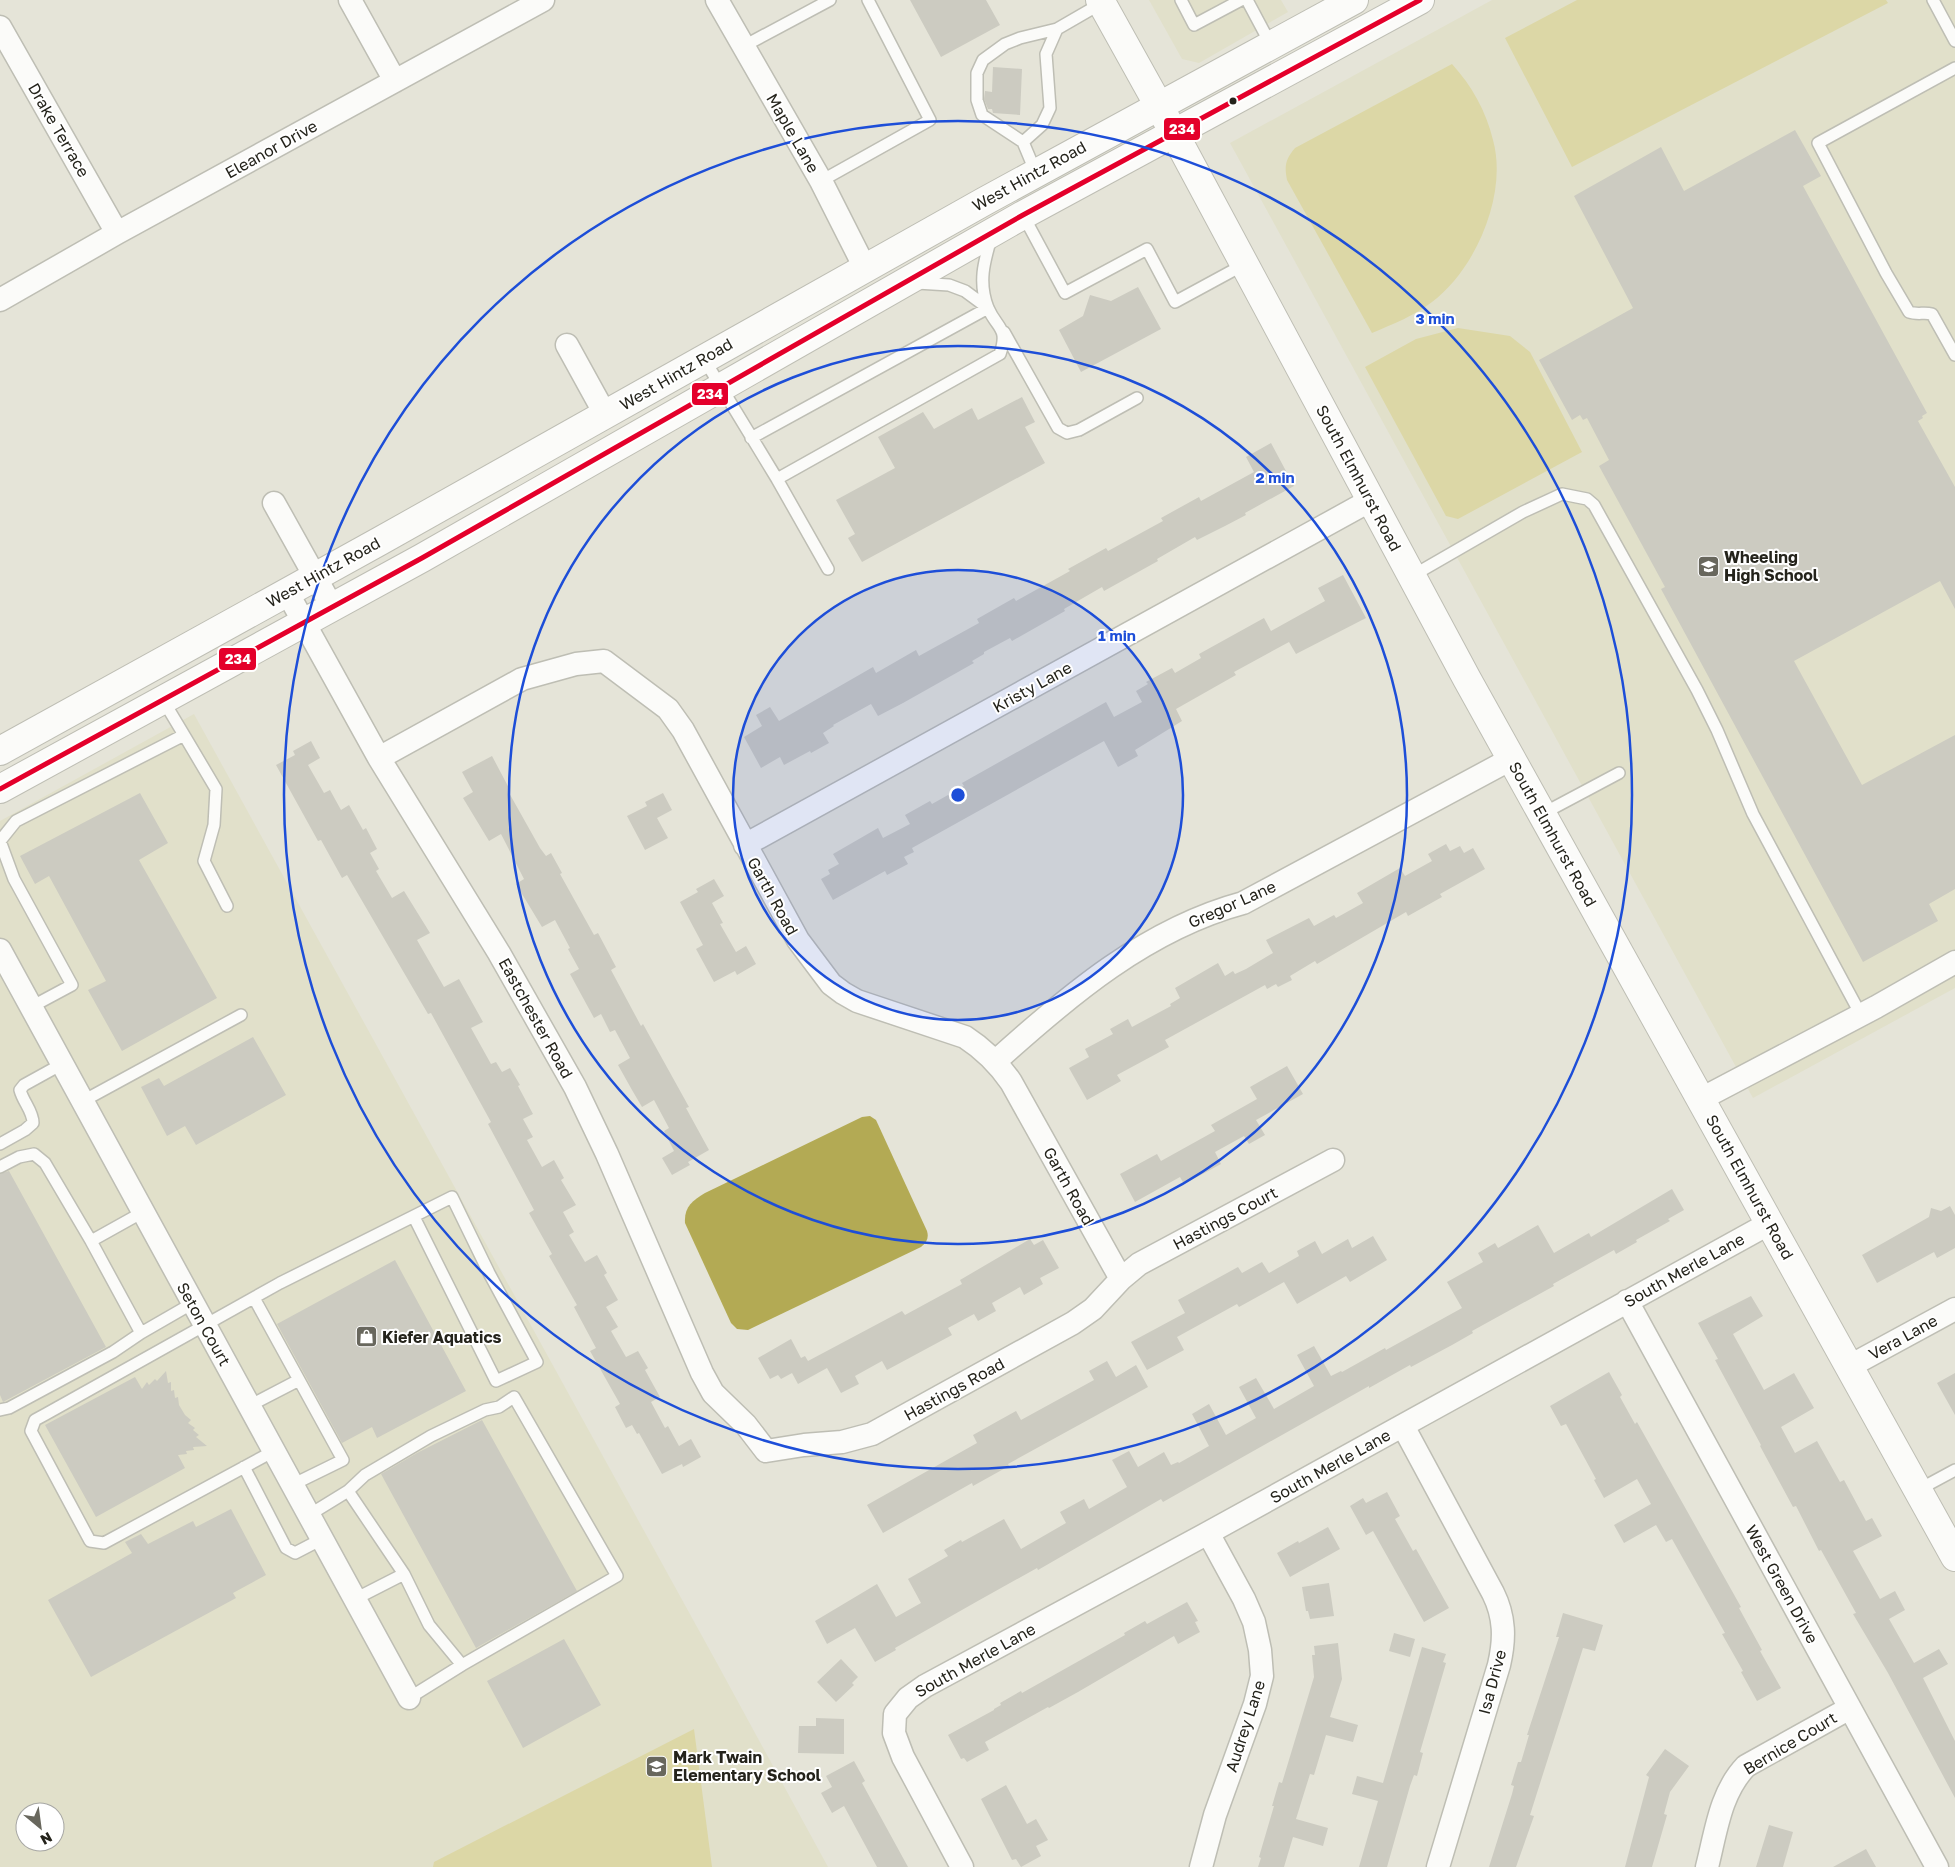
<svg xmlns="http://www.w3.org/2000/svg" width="1955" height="1867" viewBox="0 0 1955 1867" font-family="'Golos Text',sans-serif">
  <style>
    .built { fill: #e1e0ca; fill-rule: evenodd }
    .green { fill: #dcd7a6 }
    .water { fill: #b3aa54 }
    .building { fill: #cccbc1 }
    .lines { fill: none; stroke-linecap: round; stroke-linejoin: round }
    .lane-casing { stroke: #bebeb4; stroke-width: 14 }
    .street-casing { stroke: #bebeb4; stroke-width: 25 }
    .secondary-casing { stroke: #bebeb4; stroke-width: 30 }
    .primary-casing { stroke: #bebeb4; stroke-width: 30 }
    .lane { stroke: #fbfbf9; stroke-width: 11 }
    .street { stroke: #fbfbf9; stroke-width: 22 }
    .secondary { stroke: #fbfbf9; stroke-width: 28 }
    .primary { stroke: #fbfbf9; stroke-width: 28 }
    .bus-1-casing { stroke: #fff; stroke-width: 9 }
    .bus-1 { stroke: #e4002b; stroke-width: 5 }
    .ring { fill: none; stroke: #1d4ed8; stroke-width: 2.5 }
    .bus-dot { fill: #24231b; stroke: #fff; stroke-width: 2 }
    .labels { text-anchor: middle; stroke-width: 4; stroke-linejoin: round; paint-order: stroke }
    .street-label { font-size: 16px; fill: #24231b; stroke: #fff }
    .poi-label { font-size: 16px; font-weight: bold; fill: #24231b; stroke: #fff; text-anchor: start }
    .centre { fill: #1d4ed8; stroke: #fff; stroke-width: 2.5 }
    .ring-label { font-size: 15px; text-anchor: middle; font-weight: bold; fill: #1d4ed8; stroke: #fff; stroke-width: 4; stroke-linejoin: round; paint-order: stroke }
    .line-badge { stroke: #fff; stroke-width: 2 }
    .badge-label { font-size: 14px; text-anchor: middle; font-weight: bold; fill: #fff }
  </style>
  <rect width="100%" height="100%" fill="#e5e4d8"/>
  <path class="built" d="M1149,0h132l7,12 -89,51 -17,-4z
    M1492,0h463v988l-202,110 -523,-955z
    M194,714l524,951 110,202h-828v-1046zM25,1812h30v30h-30z"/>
  <path class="green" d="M1577,0h309l2,3 -316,164 -67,-129z
    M1452,64c20,22 34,47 41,76 15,54 -17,129 -61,162 -18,14 -39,22 -60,31l-85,-153c-3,-15 -1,-21 8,-32z
    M1458,328l52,8 20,16 52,100 -124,67 -12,-3 -81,-149 51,-28z
    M694,1729l18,138h-279l1,-5z"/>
  <path class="water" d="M870,1116l6,4 51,111c2,7 0,11 -6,16l-173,83 -11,-1 -6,-6 -46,-100c-1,-16 7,-22 20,-30l157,-76z"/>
  <path class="building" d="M910,0h76l14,25 -59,32z
    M993,67l29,2 -2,46 -27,-2 -1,-4h-4l-4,-10 1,-8 7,1z
    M1795,130l26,46 -18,10 124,227 -5,3 1,2 -5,3 37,66v122l-15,-28 -146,80 68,124 93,-50v154l-26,15 9,17 -75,41 -202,-373 4,-2 -66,-121 10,-6 -22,-42 -4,2 -3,-5 -8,5 -33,-60 94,-52 -59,-112 87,-49 23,44z
    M1138,287l23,42 -80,43 -22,-42 24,-14 7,-21 21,6z
    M1022,397l13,25 -10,5 20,36 -183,99 -14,-24 7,-4 -19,-34 59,-32 -17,-31 45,-25 11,17 38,-21 6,12z
    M1271,443l23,43 -49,27 1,2 -21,11 -28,14 -2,-3 -38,22 1,2 -54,30 -2,-4 -38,22 1,2 -53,30 -2,-3 -26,14v2l-12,7 2,2 -71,40 -25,13 -7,-12 -38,21 1,1 -11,7 6,10 -18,10 -1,-2 -26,14 -4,-8 -19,11 -17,-31 18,-11 -6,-11 14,-8 9,14 94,-54 3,6 40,-23 3,6 60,-33 -2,-4 37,-21 2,3 54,-30 -2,-2 38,-21 2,3 55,-30 -2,-3 38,-21 2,4 53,-29 -8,-15z
    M1343,575l23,43 -70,36 -7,-12 -55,30 2,3 -60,34 6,12 -47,29 3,6 -20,11 -14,-26 -192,107 2,4 -10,5 4,7 -21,11 -2,-4 -52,29 -12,-21 9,-5 -2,-4 11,-6 -6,-10 45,-26 5,10 27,-14 -5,-9 25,-14 2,3 32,-18 -2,-3 144,-81 8,15 28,-15 -6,-11 12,-7 -2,-2 26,-14 3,5 26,-15 -2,-4 65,-36 7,13 54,-30 -7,-13z
    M311,741l9,17 -12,7 16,28 6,-3 11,20 8,-5 14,25 3,-2 11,21 -7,4 9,16 -3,2 16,27 12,-7 26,42 -13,7 27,47 15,-8 24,43 -12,6 20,36 5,-2 6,10 8,-4 10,17 -2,1 15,28 -10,5 10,18 -6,3 15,27 12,-7 10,18 -3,2 15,25 -13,7 11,20 -5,3 16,27 12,-7 10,18 -3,2 14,25 -12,7 12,20 -7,4 15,26 12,-6 10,17 -3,2 15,27 -9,5 14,26 3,-2 11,20 12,-7 10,18 -18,10 -1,-3 -20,10 -23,-41 -2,1 -5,-9 -6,3 -11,-21 5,-3 -30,-53 6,-3 -22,-41 3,-2 -28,-49 3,-2 -23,-41 5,-3 -46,-86 3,-2 -60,-109 -3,1 -81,-139 -5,3 -21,-38 -3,1 -42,-76 19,-10 -2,-4z
    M492,756l18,34 -2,1 32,57 6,8 5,-3 11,20 -2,1 34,61 4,-2 18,34 -5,3 30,56 2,-2 46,83 -3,1 23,42 -21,12 2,3 -18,10 -10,-17 12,-7 -10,-20 5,-3 -15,-28 -12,7 -10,-17 -14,-25 12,-7 -15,-28 -5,2 -9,-18 -7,4 -24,-44 9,-5 -11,-20 2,-1 -15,-28 -13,7 -26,-43 8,-5 -23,-45 -12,7 -26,-43 10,-6 -11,-20z
    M140,793l28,50 -29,17 78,138 -95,53 -34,-61 18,-9 -57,-105 -14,8 -15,-28z
    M663,793l9,17 -15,8 11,20 -23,12 -18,-34 20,-10 -2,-4z
    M1446,844l4,7 10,-5 4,7 9,-5 12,21 -45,25 2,3 -34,19 -2,-4 -89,52 -2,-3 -25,15 2,4 -14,7 -2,-3 -9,5 -2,-4 -100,55 4,7 -52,28 4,6 -34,19 -18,-32 20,-11 -4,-8 28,-15 -3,-5 18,-10 4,8 39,-21 -1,-2 10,-6 -5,-10 43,-25 7,13 8,-5 2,3 11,-5 27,-16 -7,-13 43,-22 5,8 20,-11 2,3 27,-15 -6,-10 43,-25 5,8 27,-15 -4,-7z
    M714,879l10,17 -12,7 11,20 -3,1 16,28 10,-6 10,18 -19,11 -2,-4 -21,11 -18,-33 7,-4 -23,-43 18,-10 -2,-3z
    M253,1037l33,58 -90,50 -11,-19 -18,10 -26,-49 18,-9 5,8z
    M1287,1066l16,28 -47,26 9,15 -16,9 -5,-8 -29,16 6,12 -37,20 -4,-7 -45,25 -15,-28 37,-20 4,7 54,-30 -4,-6 46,-26 -7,-12z
    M9,1171l97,176 -103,55 -3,-7v-221z
    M1672,1189l12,21 -16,9 2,2 -34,19 1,2 -21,12 -2,-4 -61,34 1,2 -82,45 1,2 -21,12 -41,22 -1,-2 -41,23v-2l-206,116 -2,-3 -123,71 -1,-2 -61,34 -81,46 1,2 -21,12 -20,-34 -28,16 -12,-23 62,-37 19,33 25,-14 -13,-24 40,-23 -4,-6 17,-10 1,2 42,-23 17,30 45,-26 -6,-11 24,-13 5,10 38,-22 -15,-27 17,-9 9,16 26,-15 7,13 7,-3 1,1 30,-17 -17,-32 17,-10 17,31 30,-17 -17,-31 17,-9 18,31 40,-23 -17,-31 17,-9 17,30 10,-5 1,1 43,-24 1,2 76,-42 -15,-26 36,-20 -5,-9 17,-10 3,5 40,-23 16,28 35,-20 2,4z
    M1950,1206l5,9v33l-18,10 -3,-6 -57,31 -15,-28 67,-38 2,-9 10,3z
    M1373,1236l14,24 -37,22 -4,-6 -49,28 -13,-22 -45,25 -2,-3 -60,33 7,13 -37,20 -16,-28 54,-29 -7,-13 60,-33 4,6 20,-11 7,11 30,-17 -2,-5 18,-10 7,13 26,-15 4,9z
    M1030,1239l4,6 9,-5 16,28 -19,10 3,6 -19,11 -4,-8 -28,16 4,8 -18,10 -4,-7 -26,14 4,7 -65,35 -5,-9 -27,15 4,8 -18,9 -14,-25 -29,16 -6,-11 -11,6 -3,-4 -8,4 -12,-21 33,-19 10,19 4,-2 3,5 94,-50 3,4 57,-31 -2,-4z
    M395,1260l71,131 -89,47 -5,-11 -30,16 -65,-119z
    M1751,1296l12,20 -30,18 31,56 30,-17 20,35 -33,19 14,26 22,-12 23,41 4,-2 22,41 6,-3 10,18 -29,15 27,48 15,-8 10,19 -16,9 25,44 25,-14 9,15 -25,14 32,63v57l-67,-125 -35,-59 3,-1 -35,-63 -2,1 -23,-45 -3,1 -33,-61 1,-1 -46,-85 3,-1 -20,-36z
    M1107,1361l9,16 20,-12 12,22 -140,77 1,2 -36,20 -1,-3 -89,50 -16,-28 110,-62 -4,-8 25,-14 18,-10 5,9 73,-40 -5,-9z
    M166,1371l2,12 3,-1v9l3,-1 1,8 3,-1 1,8 6,10 6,5 -3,3 7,5 -2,2 6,5 -3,2 11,9 -14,1 1,3 -8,1 1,3 -9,1 7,13 -89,49 -51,-92 90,-48 7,12 5,-7 2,3 6,-6 2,2z
    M1609,1372l13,23 -2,2 15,27 2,-2 104,185 -2,1 23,42 -2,1 21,37 -24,13 -16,-29 2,-1 -21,-37 3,-1 -53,-94 -6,3 -10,-17 -32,18 -10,-18 37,-21 -14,-25 -33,19 -10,-18 2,-1 -30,-55 -5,2 -11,-20z
    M1955,1373v42l-18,-32z
    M482,1420l95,171 -101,57 -95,-174 36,-21z
    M1387,1492l13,24 -5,3 18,32 3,-2 33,59 -25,14 -51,-91 -7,4 -16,-29 13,-8 3,5z
    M231,1509l35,66 -33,18 3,5 -145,79 -43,-77 84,-47 -7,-11 16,-8 7,10 45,-23 3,6z
    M1328,1527l12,22 -50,28 -13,-24 21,-12 1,2z
    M1329,1583l5,33 -24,3 -2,-8h-2l-4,-24z
    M1187,1602l11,19 -3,1 5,10 -22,12 -4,-8 -96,56 -29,16 -1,-1 -63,35 4,8 -22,12 -3,-4 -3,1 -13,-24 46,-25v-1l7,-4 -1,-2 21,-12 1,2 103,-58 -1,-2 21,-12 2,3z
    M1563,1613l40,12 -8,26 -12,-3 -53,167 4,1 -18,51h-27l23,-73 2,-8 -3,-1 7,-23h3l8,-27h-2l32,-98h-3z
    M1394,1633l21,6 -5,18 -21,-6z
    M564,1639l37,66 -78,43 -36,-67z
    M1338,1643l4,36 -12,38 28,8 -5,17 -27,-7 -12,40 -4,-1 -14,45 32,9 -5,18 -30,-9 -9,30h-26l3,-9 -2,-1 15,-51h-2l7,-24 3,1 32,-106 -2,-22h3l-1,-9z
    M1422,1647l24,7 -3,8 3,1 -26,89 3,1 -6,23 -3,-1 -4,11 -23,81h-28l19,-66 -26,-7 5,-18 26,7z
    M841,1659l17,18 -6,6 2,2 -18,17 -19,-20z
    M816,1718l28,1v35l-46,-1 1,-27h17z
    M1665,1749l24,17 -19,26 -6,22 3,1 -15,52h-27l24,-90 -3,-2z
    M854,1761l11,20 -3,2 46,84h-31l-33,-61 -12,7 -11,-20 11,-6 -6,-11z
    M1006,1785l21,39 9,-5 12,21 -12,6 5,10 -20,11 -5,-8 -4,1 -31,-61z
    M1769,1825l24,7 -10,35h-27z
    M1866,1849l10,18h-43z"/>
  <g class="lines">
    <defs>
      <path id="lane" d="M1181,0l13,25 47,-25
        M1247,0l24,45
        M1933,0l22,41
        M744,46l86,-46
        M1955,68l-137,75 68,130 23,39c8,3 15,0 23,2l23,41
        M1023,142l-41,-27 -5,-15v-27l6,-13 22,-16 15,-6 37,-9
        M1036,173l-13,-31 19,-17 8,-17 -4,-54 11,-25 45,-26
        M821,181l109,-61 -62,-120
        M1023,215l42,78 82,-44 28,53 70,-38
        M1004,332l54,96 9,5 12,-3 58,-32
        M704,359l73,120 51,90
        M751,438l237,-130 -23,-17 -16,-6 -32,-2
        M777,479l223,-125c9,-27 -3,-25 -12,-46 -10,-25 -4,-46 3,-70
        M1412,576l111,-64 39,-18 25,5 7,6 103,185 20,40 36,84 108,201
        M184,735l32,54 -2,36 -10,36 23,45
        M1542,814l77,-41
        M31,1007l41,-22 -58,-106 -14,-38 16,-20 168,-86 -21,-35
        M83,1101l158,-86
        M0,1144l25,-14 8,-7c0,-12 -10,-21 -13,-33l4,-5 38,-21
        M0,1167l19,-10 15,-3 11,9 46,78
        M143,1212l-52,29 50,92 52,-30
        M254,1298l89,162 -51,25
        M249,1406l50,-26
        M0,1410l9,-2 104,-56 28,-19
        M274,1451l-170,92 -14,-2 -59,-110 4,-11 11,-6 234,-131 172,-86 37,76 48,89 -41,19 -82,-164
        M244,1467l42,81 9,5 27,-14
        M1918,1490l37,-20
        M309,1515l39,-24 17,-16 66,-39 54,-26 14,-3 15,-10 103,179 -155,89 -33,-40 -25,-51 -56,-83
        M355,1599l49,-25
        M409,1698l53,-33"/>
      <path id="street" d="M350,0l45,81
        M717,0l104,181 44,87
        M0,27l117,206
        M0,300l117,-67 426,-233
        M567,345l38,69
        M274,503l58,104
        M287,592l92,166 120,195 76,134 32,67 95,219 11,20 33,32 20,26 38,-6 38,-3 30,-8 201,-111 20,-14 28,-30 18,-15 194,-104
        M379,758l143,-79 54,-15 28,-3 64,48 15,21 115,210 33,44 12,9 14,8 108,36c20,13 33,26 46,45l110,197
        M745,845l626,-345
        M0,950l409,748
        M996,1061c73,-66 151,-132 247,-158l268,-144
        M1701,1099l175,-92 79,-45
        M1627,1301l310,566
        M1850,1366l105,-57
        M1403,1426l90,167c12,24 12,46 6,72l-61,202
        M962,1867l-59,-110 -9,-24 1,-19 13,-16 17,-12 283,-153 562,-310
        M1201,1867l14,-52 40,-111 7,-28 -2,-26 -6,-28 -10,-23 -36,-66
        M1707,1867c9,-35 13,-74 39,-101l104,-58"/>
      <path id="secondary" d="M0,751l380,-210 605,-340 369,-201
        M0,789l422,-231 601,-343 397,-215"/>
      <path id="primary" d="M1100,0l74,133 293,546 488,878"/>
    </defs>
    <use href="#lane" class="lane-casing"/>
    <use href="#street" class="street-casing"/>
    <use href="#secondary" class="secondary-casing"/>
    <use href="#primary" class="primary-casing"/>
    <use href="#lane" class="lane"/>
    <use href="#street" class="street"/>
    <use href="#secondary" class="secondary"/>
    <use href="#primary" class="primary"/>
    <defs>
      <path id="bus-1" d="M0,789l422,-231 601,-343 397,-215"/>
    </defs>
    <use href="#bus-1" class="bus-1-casing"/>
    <use href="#bus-1" class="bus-1"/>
  </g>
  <circle cx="958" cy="795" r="225" fill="#1d4ed8" fill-opacity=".12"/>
  <g class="ring">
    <circle cx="958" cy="795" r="225"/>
    <circle cx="958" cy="795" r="449"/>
    <circle cx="958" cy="795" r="674"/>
  </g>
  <defs>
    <symbol id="school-square" viewBox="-11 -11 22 22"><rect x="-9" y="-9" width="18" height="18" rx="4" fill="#68675d" stroke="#fff"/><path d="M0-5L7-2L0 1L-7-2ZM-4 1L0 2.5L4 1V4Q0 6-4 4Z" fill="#fff"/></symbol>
    <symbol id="shop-square" viewBox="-11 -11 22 22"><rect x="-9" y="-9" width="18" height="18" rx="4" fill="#68675d" stroke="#fff"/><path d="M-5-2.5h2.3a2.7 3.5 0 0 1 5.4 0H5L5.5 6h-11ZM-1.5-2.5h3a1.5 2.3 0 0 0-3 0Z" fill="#fff"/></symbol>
  </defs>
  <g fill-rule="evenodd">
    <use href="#school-square" x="1696" y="554" width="25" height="25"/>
    <use href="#shop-square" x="354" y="1324" width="25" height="25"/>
    <use href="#school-square" x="644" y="1754" width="25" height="25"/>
  </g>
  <circle class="bus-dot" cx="1233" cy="101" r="4.5"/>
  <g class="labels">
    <g class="street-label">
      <text transform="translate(59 130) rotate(60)" y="6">Drake Terrace</text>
      <text transform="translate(793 133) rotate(60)" y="6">Maple Lane</text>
      <text transform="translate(271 149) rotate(-29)" y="6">Eleanor Drive</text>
      <text transform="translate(1029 176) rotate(-29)" y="6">West Hintz Road</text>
      <text transform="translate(676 374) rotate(-30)" y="6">West Hintz Road</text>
      <text transform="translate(1359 478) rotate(62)" y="6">South Elmhurst Road</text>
      <text transform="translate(323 572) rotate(-29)" y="6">West Hintz Road</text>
      <text transform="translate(1032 687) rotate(-29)" y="6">Kristy Lane</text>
      <text transform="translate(1553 834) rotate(61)" y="6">South Elmhurst Road</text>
      <text transform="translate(773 896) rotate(61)" y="6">Garth Road</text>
      <text transform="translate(1232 904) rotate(-24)" y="6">Gregor Lane</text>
      <text transform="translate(536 1018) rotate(61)" y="6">Eastchester Road</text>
      <text transform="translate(1069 1186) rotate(61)" y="6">Garth Road</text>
      <text transform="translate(1750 1187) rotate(61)" y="6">South Elmhurst Road</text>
      <text transform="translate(1225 1218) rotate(-28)" y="6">Hastings Court</text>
      <text transform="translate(1684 1270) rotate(-29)" y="6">South Merle Lane</text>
      <text transform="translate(204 1324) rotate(61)" y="6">Seton Court</text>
      <text transform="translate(1903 1337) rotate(-29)" y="6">Vera Lane</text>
      <text transform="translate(954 1389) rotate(-29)" y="6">Hastings Road</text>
      <text transform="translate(1330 1466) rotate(-29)" y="6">South Merle Lane</text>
      <text transform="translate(1782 1584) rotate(61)" y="6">West Green Drive</text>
      <text transform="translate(975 1660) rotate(-29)" y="6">South Merle Lane</text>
      <text transform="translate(1492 1682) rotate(-75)" y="6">Isa Drive</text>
      <text transform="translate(1245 1726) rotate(-72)" y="6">Audrey Lane</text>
      <text transform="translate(1790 1743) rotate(-31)" y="6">Bernice Court</text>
    </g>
    <g class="poi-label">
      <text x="1724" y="563">Wheeling<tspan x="1724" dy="18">High School</tspan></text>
      <text x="382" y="1343">Kiefer Aquatics</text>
      <text x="673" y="1763">Mark Twain<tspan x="673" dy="18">Elementary School</tspan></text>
    </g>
  </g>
  <circle cx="958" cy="795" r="8" class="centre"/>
  <g class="ring-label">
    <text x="1435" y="324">3 min</text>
    <text x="1275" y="483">2 min</text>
    <text x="1117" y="641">1 min</text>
  </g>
  <g class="line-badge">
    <rect x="1163" y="117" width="38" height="24" rx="5" fill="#e4002b"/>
    <rect x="691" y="382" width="38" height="24" rx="5" fill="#e4002b"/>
    <rect x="218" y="647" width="39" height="24" rx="5" fill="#e4002b"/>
  </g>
  <g class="badge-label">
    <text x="1182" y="134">234</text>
    <text x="710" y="399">234</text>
    <text x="238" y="664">234</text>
  </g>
  <g transform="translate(40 1827) rotate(151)"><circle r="24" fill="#ffffff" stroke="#a7a7a4"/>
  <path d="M0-4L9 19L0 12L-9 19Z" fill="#68675d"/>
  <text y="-8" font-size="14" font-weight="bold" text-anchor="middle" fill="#24231b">N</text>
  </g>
</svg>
